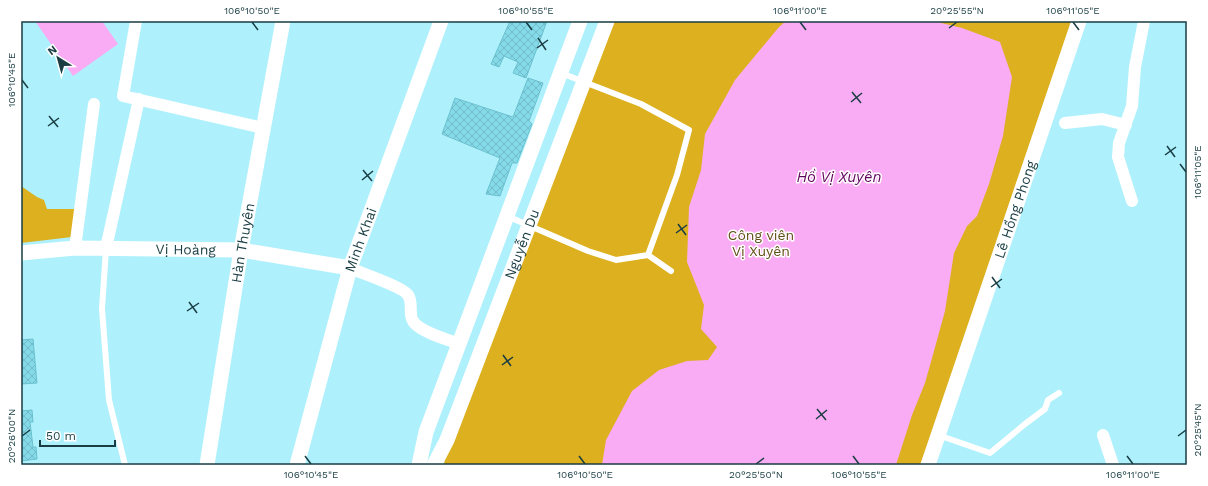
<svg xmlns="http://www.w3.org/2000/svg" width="1208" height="486" viewBox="0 0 1208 486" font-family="'Work Sans',sans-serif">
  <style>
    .green { fill: #dcb01e }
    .water { fill: #f9acf3 }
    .building { fill: url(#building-cross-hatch); stroke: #6bc0ce }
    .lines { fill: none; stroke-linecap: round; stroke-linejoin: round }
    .service { stroke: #fff; stroke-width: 6 }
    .minor { stroke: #fff; stroke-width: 12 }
    .tertiary { stroke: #fff; stroke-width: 15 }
    .ticks { fill: none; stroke: #193d43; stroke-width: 1.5 }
    .labels { text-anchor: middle; stroke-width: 3; stroke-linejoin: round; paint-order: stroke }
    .street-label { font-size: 14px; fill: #193d43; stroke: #fff }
    .park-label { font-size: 14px; fill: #614f18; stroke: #fff }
    .water-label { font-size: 15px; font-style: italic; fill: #60055d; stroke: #fff }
    .neatline { fill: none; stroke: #193d43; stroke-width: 1.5 }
    .ticks-label { font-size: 10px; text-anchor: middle; fill: #193d43 }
  </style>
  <defs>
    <pattern id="building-cross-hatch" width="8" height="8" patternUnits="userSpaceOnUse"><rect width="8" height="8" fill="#85dae9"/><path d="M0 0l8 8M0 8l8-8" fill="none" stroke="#72bcc9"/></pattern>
  </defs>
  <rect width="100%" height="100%" fill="#aef1fc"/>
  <path class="green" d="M607,21h471l-153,444h-481l3,-25z
    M21,186l16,11 7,3 3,9h32l-7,28 -51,6z"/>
  <path class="water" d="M35,21h67l16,23 -45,32z
    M786,21h147l29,7 38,14 12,35 -9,59 -14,48 -12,32 -10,10 -13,27 -9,58 -11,40 -9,32 -13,32 -16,50h-294l4,-25 26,-49 27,-21 28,-9 21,-1 9,-13 -16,-18 3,-24 -17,-43 2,-55 12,-37 4,-36 30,-54 44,-53z"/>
  <path class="building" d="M510,21h37l-21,57 -13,-5 5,-11 -14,-6 -5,11 -8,-3z
    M528,78l15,5 -14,38 3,3 -15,39h-5l-12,33 -14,-2 14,-36 -58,-24 13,-36 58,19z
    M33,339l4,44 -16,1v-44z
    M32,410l1,12h-3l3,25h3l1,12 -16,2v-50z"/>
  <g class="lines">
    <path class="service" d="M507,216l81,35 28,9 32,-5 29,-80 12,-45 -48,-26 -80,-31
      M106,249l-4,60 7,91 16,65
      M648,255l23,16
      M938,435l52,18 35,-29 20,-15 3,-9 11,-7"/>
    <path class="minor" d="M136,21l-13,75 140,32
      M1065,123l37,-4 24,6
      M1132,201l-14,-44 1,-14 13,-37 3,-39 9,-46
      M75,248l19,-144
      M106,248l33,-149
      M350,268c11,5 53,19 58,27 5,7 1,16 4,24 4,12 36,21 48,25
      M1103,435l10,30"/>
    <g class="tertiary">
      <path id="s1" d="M21,253l54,-5 166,2 109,18"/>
      <path id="s2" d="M207,465l34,-215 42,-229"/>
      <path id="s3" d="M297,465l53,-197 91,-247"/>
      <path d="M419,465l7,-33 154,-411"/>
      <path id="s4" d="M434,465l13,-25 160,-419"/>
      <path id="s5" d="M928,465l151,-444"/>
    </g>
  </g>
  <path class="ticks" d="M252,22l6,8M526,22l6,8M800,22l6,8M1073,22l6,8M949,28l8,-6M538,38l8,12M537,48l11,-8M22,80l6,8M852,92l9,11M851,102l11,-9M49,116l9,11M48,126l11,-8M1167,146l8,11M1165,155l11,-8M1180,164l6,8M363,170l9,11M362,180l11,-9M678,224l8,11M676,233l11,-8M992,277l8,11M991,287l11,-8M189,302l8,11M187,311l12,-8M503,355l8,11M502,365l11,-8M817,409l9,11M816,419l11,-9M22,436l8,-6M1178,436l8,-6M305,456l6,8M579,456l6,8M853,456l6,8M1127,456l6,8M756,464l8,-6"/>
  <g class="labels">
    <g class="street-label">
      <text dy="5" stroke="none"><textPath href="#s5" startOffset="270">Lê Hồng Phong</textPath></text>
      <text dy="5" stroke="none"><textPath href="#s3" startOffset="234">Minh Khai</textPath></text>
      <text dy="5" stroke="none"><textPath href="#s2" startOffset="225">Hàn Thuyên</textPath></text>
      <text dy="5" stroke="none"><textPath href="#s4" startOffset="238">Nguyễn Du</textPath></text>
      <text dy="5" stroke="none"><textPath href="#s1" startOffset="165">Vị Hoàng</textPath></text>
    </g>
    <g class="park-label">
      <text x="761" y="240">Công viên<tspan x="761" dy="16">Vị Xuyên</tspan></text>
    </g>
    <g class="water-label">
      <text x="839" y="182">Hồ Vị Xuyên</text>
    </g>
  </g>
  <rect width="1208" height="486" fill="none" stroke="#ffffff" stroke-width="44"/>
  <g transform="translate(58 58) rotate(323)" stroke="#ffffff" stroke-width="3" paint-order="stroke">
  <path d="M0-3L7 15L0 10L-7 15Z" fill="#193d43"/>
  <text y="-6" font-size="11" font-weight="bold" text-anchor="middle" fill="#193d43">N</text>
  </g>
  <path d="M40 440v6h75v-6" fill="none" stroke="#193d43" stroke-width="2"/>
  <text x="46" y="440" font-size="12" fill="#193d43" stroke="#ffffff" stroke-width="3" paint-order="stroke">50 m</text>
  <rect x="22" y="22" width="1164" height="442" class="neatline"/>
  <g class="ticks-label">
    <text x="252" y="14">106°10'50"E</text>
    <text x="526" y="14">106°10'55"E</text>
    <text x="800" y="14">106°11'00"E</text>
    <text x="957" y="14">20°25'55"N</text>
    <text x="1073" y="14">106°11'05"E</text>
    <text transform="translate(11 80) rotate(-90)" y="4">106°10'45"E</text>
    <text transform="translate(1197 172) rotate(-90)" y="4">106°11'05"E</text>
    <text transform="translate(1197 430) rotate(-90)" y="4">20°25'45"N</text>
    <text transform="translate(11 436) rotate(-90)" y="4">20°26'00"N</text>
    <text x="311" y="478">106°10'45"E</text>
    <text x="585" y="478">106°10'50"E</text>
    <text x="756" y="478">20°25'50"N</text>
    <text x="859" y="478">106°10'55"E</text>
    <text x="1133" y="478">106°11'00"E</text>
  </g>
</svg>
